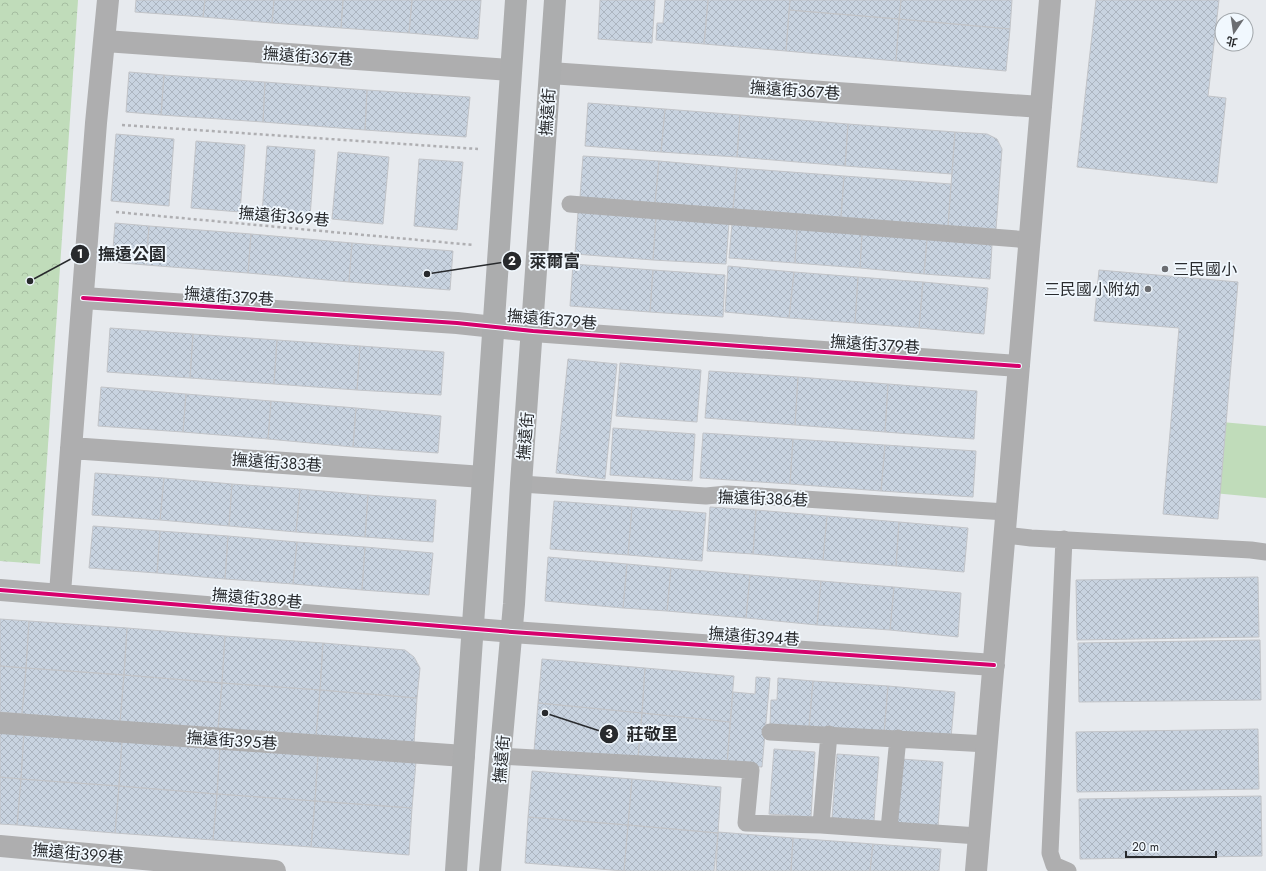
<svg xmlns="http://www.w3.org/2000/svg" width="1266" height="871" viewBox="0 0 1266 871" font-family="Jost,'Noto Sans TC',sans-serif">
  <style>
    .park { fill: url(#park-crowns) }
    .garden { fill: #c0dcba }
    .building { fill: url(#building-cross-hatch); stroke: #c2c4c8 }
    .lines { fill: none; stroke-linecap: round; stroke-linejoin: round }
    .path { stroke: #afafb2; stroke-width: 2.5; stroke-dasharray: 3 3; stroke-linecap: butt }
    .lane { stroke: #aeaeaf; stroke-width: 17 }
    .street { stroke: #aeaeaf; stroke-width: 22 }
    .secondary { stroke: #acadae; stroke-width: 22 }
    .cycleway-casing { stroke: #f1f8fe; stroke-width: 6 }
    .cycleway { stroke: #d6006c; stroke-width: 4 }
    .poi-dot { fill: #6b6d71; stroke: #f1f8fe; stroke-width: 1.5 }
    .labels { text-anchor: middle; stroke-width: 3.5; stroke-linejoin: round; paint-order: stroke }
    .street-label { font-size: 16px; fill: #282a2d; stroke: #f1f8fe }
    .poi-label { font-size: 16px; fill: #282a2d; stroke: #f1f8fe; text-anchor: start }
    .leader { fill: none; stroke: #282a2d; stroke-width: 1.5 }
    .callout-dot { fill: #282a2d; stroke: #f1f8fe; stroke-width: 1.5 }
    .mark-label { font-size: 12px; text-anchor: middle; font-weight: bold; fill: #fff }
    .callout-label { font-size: 17px; text-anchor: middle; font-weight: bold; fill: #282a2d; stroke: #f1f8fe; stroke-width: 3.5; stroke-linejoin: round; paint-order: stroke }
  </style>
  <defs>
    <pattern id="park-crowns" width="20" height="18" patternUnits="userSpaceOnUse"><rect width="20" height="18" fill="#c0dcba"/><path d="M2 6a3 3 0 1 1 6 0M12 15a3 3 0 1 1 6 0" fill="none" stroke="#a5bda0"/></pattern>
    <pattern id="building-cross-hatch" width="8" height="8" patternUnits="userSpaceOnUse"><rect width="8" height="8" fill="#c8d3e0"/><path d="M0 0l8 8M0 8l8-8" fill="none" stroke="#acb5c0"/></pattern>
  </defs>
  <rect width="100%" height="100%" fill="#e7eaee"/>
  <path class="park" d="M0,0h78l-38,564 -40,-3z"/>
  <path class="garden" d="M1177,418l89,8v72l-95,-9z"/>
  <path class="building" d="M136,0h69l-2,17 -68,-5z
    M205,0h69l-2,23 -69,-6z
    M274,0h69l-2,28 -69,-5z
    M343,0h69l-3,33 -68,-5z
    M412,0h69l-3,39 -69,-6z
    M600,0h55l-3,43 -54,-4z
    M665,0h43l-4,44 -48,-4 1,-17h6z
    M708,0h82l-4,51 -82,-7z
    M790,0h111l-2,19 -110,-9z
    M901,0h111l-2,29 -111,-10z
    M1096,0h123l-11,96 18,2 -9,85 -140,-16z
    M789,10l110,9 -3,42 -110,-10z
    M899,19l111,10 -4,42 -110,-10z
    M129,72l35,3 -3,40 -35,-3z
    M164,75l101,7 -2,40 -102,-7z
    M265,82l102,8 -2,40 -102,-8z
    M367,90l103,7 -4,40 -101,-7z
    M588,103l77,6 -4,43 -76,-6z
    M665,109l75,6 -3,42 -76,-5z
    M740,115l108,9 -3,42 -108,-9z
    M848,124l107,8 -3,42 -107,-8z
    M955,132l32,2 10,5 5,10 -6,80 -48,-3z
    M116,134l58,5 -5,67 -58,-5z
    M196,141l49,4 -5,67 -49,-4z
    M267,146l48,4 -5,67 -48,-3z
    M338,152l51,5 -6,67 -51,-5z
    M583,156l76,5 -4,42 -75,-6z
    M419,159l44,3 -6,68 -43,-4z
    M659,161l78,7 -4,41 -78,-6z
    M737,168l107,8 -3,41 -108,-8z
    M844,176l107,8 -3,42 -107,-9z
    M578,212l78,5 -3,43 -78,-6z
    M656,217l73,5 -3,42 -73,-4z
    M115,223l34,3 -3,39 -34,-3z
    M732,224l65,5 -2,34 -66,-5z
    M149,226l102,8 -3,39 -102,-8z
    M797,229l65,5 -2,34 -65,-5z
    M251,234l101,9 -3,39 -101,-9z
    M862,234l65,5 -3,35 -64,-6z
    M927,239l65,6 -2,34 -66,-5z
    M352,243l101,8 -3,39 -101,-8z
    M573,264l80,6 -3,42 -80,-6z
    M728,266l66,6 -5,46 -64,-6z
    M653,270l72,5 -2,42 -73,-5z
    M1099,270l139,12 -20,237 -55,-5 16,-186 -85,-7z
    M794,272l64,5 -3,46 -66,-5z
    M858,277l65,5 -4,46 -64,-5z
    M923,282l65,6 -4,46 -65,-6z
    M110,328l83,6 -3,44 -83,-6z
    M193,334l84,6 -3,44 -84,-6z
    M277,340l83,6 -3,44 -83,-6z
    M360,346l84,6 -3,43 -84,-5z
    M568,359l49,5 -12,115 -49,-6z
    M620,363l81,7 -4,52 -81,-6z
    M709,371l89,6 -3,48 -90,-7z
    M798,377l90,7 -3,48 -90,-7z
    M888,384l89,7 -3,48 -89,-7z
    M101,387l85,7 -3,38 -85,-6z
    M186,394l85,7 -3,38 -85,-7z
    M271,401l85,7 -3,39 -85,-8z
    M356,408l85,8 -3,37 -85,-6z
    M613,428l82,6 -3,47 -82,-6z
    M703,433l90,6 -3,45 -90,-6z
    M793,439l92,6 -4,46 -91,-7z
    M885,445l91,6 -3,46 -92,-6z
    M95,473l69,5 -4,42 -68,-5z
    M164,478l68,6 -3,42 -69,-6z
    M232,484l68,5 -4,43 -67,-6z
    M300,489l68,6 -3,42 -69,-5z
    M368,495l68,5 -3,42 -68,-5z
    M554,501l78,6 -4,48 -78,-6z
    M632,507l74,6 -4,48 -74,-6z
    M710,507l46,3 -3,44 -46,-3z
    M756,510l71,6 -4,44 -70,-6z
    M827,516l72,6 -3,44 -73,-6z
    M899,522l69,6 -4,44 -68,-6z
    M93,526l67,5 -3,42 -68,-5z
    M160,531l68,5 -3,43 -68,-6z
    M228,536l69,6 -4,42 -68,-5z
    M297,542l68,5 -3,43 -69,-6z
    M365,547l68,6 -4,42 -67,-5z
    M548,557l79,7 -4,44 -78,-7z
    M627,564l44,4 -4,43 -44,-3z
    M671,568l79,7 -4,43 -79,-7z
    M750,575l71,6 -4,44 -71,-7z
    M1258,577l1,60 -182,3 -1,-60z
    M821,581l73,6 -4,43 -73,-5z
    M894,587l67,6 -3,44 -68,-7z
    M0,619l29,2 -3,47 -26,-2z
    M29,621l98,7 -3,47 -98,-7z
    M127,628l98,8 -3,47 -98,-8z
    M225,636l98,7 -3,47 -98,-7z
    M1260,640l1,60 -182,2 -1,-59z
    M323,643l82,7 9,7 6,11 -3,30 -97,-8z
    M542,659l103,9 -3,45 -104,-10z
    M0,666l26,2 -4,46 -22,-2z
    M26,668l98,7 -4,47 -98,-8z
    M645,668l89,8 -4,46 -88,-9z
    M124,675l98,8 -4,46 -98,-7z
    M756,677l14,1 -8,89 -35,-3 6,-72 22,2z
    M778,678l35,3 -4,46 -39,-3 1,-24h6z
    M813,681l75,5 -4,47 -75,-6z
    M222,683l98,7 -4,46 -98,-7z
    M888,686l67,6 -4,46 -67,-5z
    M320,690l97,8 -3,46 -98,-8z
    M538,703l104,10 -4,45 -104,-7z
    M642,713l88,9 -3,42 -89,-6z
    M1258,729l1,60 -182,3 -1,-60z
    M0,731l24,1 -3,47 -21,-2z
    M24,732l98,8 -3,46 -98,-7z
    M122,740l98,7 -3,47 -98,-8z
    M220,747l98,8 -3,46 -98,-7z
    M774,749l41,3 -4,65 -42,-3z
    M837,754l42,3 -5,64 -42,-3z
    M318,755l98,7 -4,46 -97,-7z
    M901,759l42,3 -5,64 -42,-3z
    M532,771l100,8 -4,46 -100,-8z
    M0,777l21,2 -4,46 -17,-1z
    M21,779l98,7 -4,47 -98,-8z
    M632,779l89,8 -3,46 -90,-8z
    M119,786l98,8 -4,46 -98,-7z
    M217,794l98,7 -4,46 -98,-7z
    M1261,796l1,60 -182,3 -1,-60z
    M315,801l97,7 -3,47 -98,-8z
    M528,817l100,8 -4,46 -99,-8z
    M628,825l90,8 -4,38h-90z
    M718,832l75,6 -2,33h-75z
    M793,838l80,6 -3,27h-79z
    M873,844l68,5 -2,22h-69z"/>
  <g class="lines">
    <path class="path" d="M122,125l356,24
      M116,212l357,33"/>
    <path class="lane" d="M570,204l460,36
      M521,484l185,12 21,-2 279,18
      M1005,535l26,3 220,12 15,2
      M1064,539l-14,314 4,12 14,6
      M770,732l217,12
      M501,756l250,14 -5,53 75,2 157,11
      M821,825l8,-91
      M889,829l9,-91"/>
    <path class="street" d="M105,41l406,29
      M550,73l491,34
      M83,298l374,25 76,8 486,35
      M71,448l412,29
      M0,590l512,42 482,33
      M60,593l36,-470 12,-123
      M0,723l464,33
      M0,846l275,25
      M976,871l74,-871"/>
    <path class="secondary" d="M456,871l60,-871
      M490,871l24,-267 7,-120 34,-484"/>
    <defs>
      <path id="cycleway" d="M83,298l374,25 76,8 486,35
        M0,590l512,42 482,33"/>
    </defs>
    <use href="#cycleway" class="cycleway-casing"/>
    <use href="#cycleway" class="cycleway"/>
  </g>
  <g class="poi-dot">
    <circle cx="1165" cy="269" r="4"/>
    <circle cx="1148" cy="289" r="4"/>
  </g>
  <g class="labels">
    <g class="street-label">
      <text transform="translate(308 56) rotate(4)" y="6">撫遠街367巷</text>
      <text transform="translate(795 90) rotate(4)" y="6">撫遠街367巷</text>
      <text transform="translate(547 112) rotate(-86)" y="6">撫遠街</text>
      <text transform="translate(284 216) rotate(5)" y="6">撫遠街369巷</text>
      <text transform="translate(229 296) rotate(4)" y="6">撫遠街379巷</text>
      <text transform="translate(552 319) rotate(5)" y="6">撫遠街379巷</text>
      <text transform="translate(875 344) rotate(4)" y="6">撫遠街379巷</text>
      <text transform="translate(525 436) rotate(-85)" y="6">撫遠街</text>
      <text transform="translate(277 462) rotate(4)" y="6">撫遠街383巷</text>
      <text transform="translate(763 498) rotate(2)" y="6">撫遠街386巷</text>
      <text transform="translate(257 598) rotate(5)" y="6">撫遠街389巷</text>
      <text transform="translate(754 636) rotate(4)" y="6">撫遠街394巷</text>
      <text transform="translate(232 740) rotate(4)" y="6">撫遠街395巷</text>
      <text transform="translate(501 759) rotate(-85)" y="6">撫遠街</text>
      <text transform="translate(78 853) rotate(5)" y="6">撫遠街399巷</text>
    </g>
    <g class="poi-label">
      <text x="1173" y="275">三民國小</text>
      <text x="1140" y="295" text-anchor="end">三民國小附幼</text>
    </g>
  </g>
  <path class="leader" d="M30 281L80 254M427 274L512 261M545 713L609 734"/>
  <g class="callout-dot">
    <circle cx="30" cy="281" r="4"/>
    <circle cx="427" cy="274" r="4"/>
    <circle cx="545" cy="713" r="4"/>
    <circle cx="80" cy="254" r="10"/>
    <circle cx="512" cy="261" r="10"/>
    <circle cx="609" cy="734" r="10"/>
  </g>
  <g class="mark-label">
    <text x="80" y="258">1</text>
    <text x="512" y="265">2</text>
    <text x="609" y="738">3</text>
  </g>
  <g class="callout-label">
    <text x="132" y="260">撫遠公園</text>
    <text x="555" y="267">萊爾富</text>
    <text x="652" y="740">莊敬里</text>
  </g>
  <g transform="translate(1234 32) rotate(193)"><circle r="19" fill="#f1f8fe" stroke="#a1a6aa"/>
  <path d="M0-3L7 15L0 10L-7 15Z" fill="#6b6d71"/>
  <text y="-6" font-size="11" font-weight="bold" text-anchor="middle" fill="#282a2d">北</text>
  </g>
  <path d="M1126 851v6h90v-6" fill="none" stroke="#282a2d" stroke-width="2"/>
  <text x="1132" y="851" font-size="12" fill="#282a2d" stroke="#f1f8fe" stroke-width="3" paint-order="stroke">20 m</text>
</svg>
